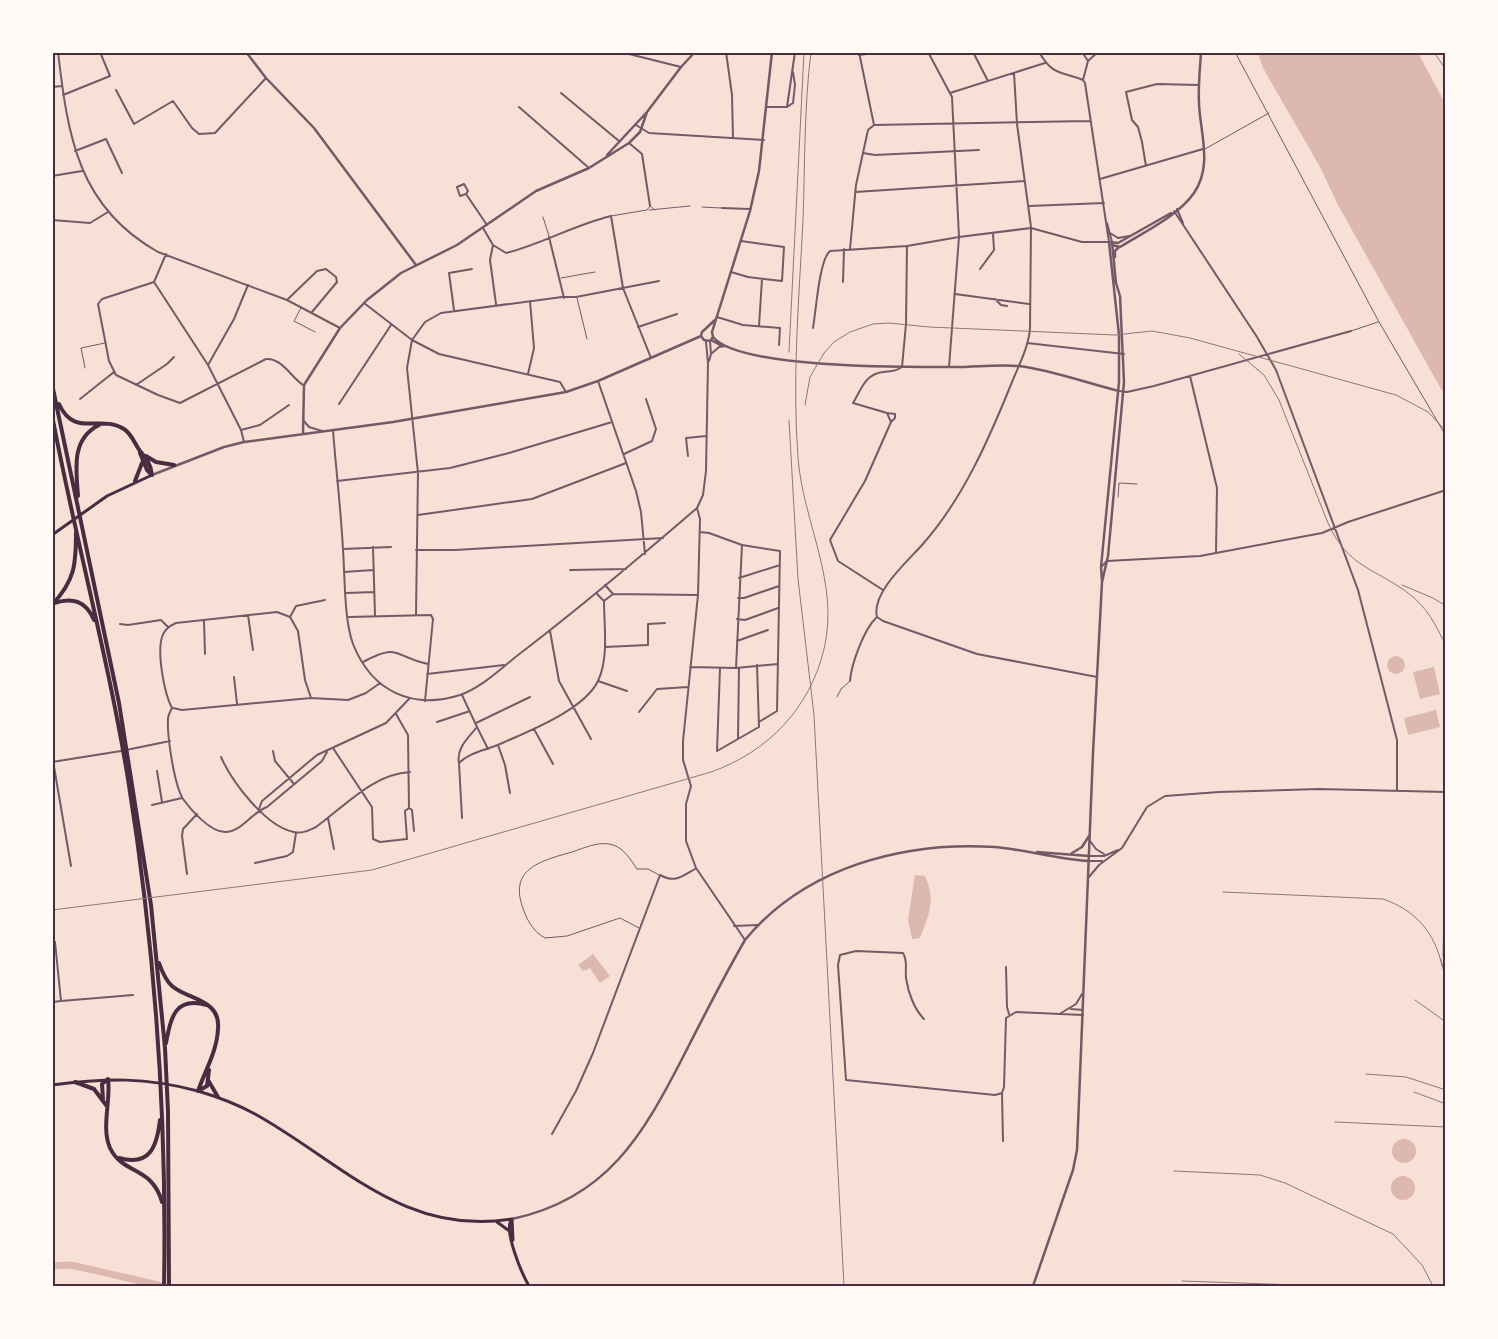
<svg xmlns="http://www.w3.org/2000/svg" width="1498" height="1339" viewBox="0 0 1498 1339" font-family="'Exo 2',sans-serif">
  <style>
    .water { fill: #dcb8b0 }
    .lines { fill: none; stroke-linecap: round; stroke-linejoin: round }
    .river { stroke: #dcb8b0; stroke-width: 7 }
    .service { stroke: #755966; stroke-width: 1 }
    .pedestrian { stroke: #755966; stroke-width: 1 }
    .minor { stroke: #755966; stroke-width: 2 }
    .tertiary { stroke: #755966; stroke-width: 2.5 }
    .secondary { stroke: #4a2c40; stroke-width: 3 }
    .primary { stroke: #4a2c40; stroke-width: 3 }
    .trunk { stroke: #4a2c40; stroke-width: 4 }
    .rail { stroke: #8f747c; stroke-width: 1 }
    .neatline { fill: none; stroke: #4a2c40; stroke-width: 2 }
  </style>
  <rect width="100%" height="100%" fill="#f7e1d7"/>
  <path class="water" d="M1258,53h160l27,50v293l-107,-191 -18,-38 -57,-99z
    M1387 665a9 9 0 1 1 18 0a9 9 0 1 1-18 0Z
    M1434,667l6,27 -20,5 -7,-27z
    M1436,710l4,17 -32,8 -4,-17z
    M915,875l10,1c11,22 4,40 -5,62l-8,1 -4,-19z
    M593,954l17,22 -10,7 -10,-15 -7,3 -5,-6z
    M1392 1151a12 12 0 1 1 24 0a12 12 0 1 1-24 0Z
    M1391 1188a12 12 0 1 1 24 0a12 12 0 1 1-24 0Z"/>
  <g class="lines">
    <path class="river" d="M52,1266l19,-1 92,21"/>
    <path class="service" d="M1235,52l144,270 67,114
      M1205,149l64,-36
      M543,217l6,19
      M561,278l34,-6
      M577,298l10,41
      M301,308l-7,13 21,11
      M1351,331l27,-9
      M85,368l-4,-20 24,-5
      M1118,497l1,-14 18,1
      M837,697l4,-8 9,-8
      M639,928l-19,-10 -53,18 -22,2c-11,-6 -17,-16 -21,-27 -17,-42 16,-50 48,-59 12,-4 25,-10 37,-8 14,2 21,15 28,25h11l11,6"/>
    <path class="pedestrian" d="M702,207l19,1
      M649,210l41,-4
      M611,216l36,-6 3,-4 5,4"/>
    <path class="minor" d="M58,52c10,85 20,155 100,200l129,48 53,28
      M621,52l60,15
      M726,52l6,43 1,43
      M859,52l15,73
      M928,52l24,45 7,140 -10,130
      M973,52l15,29
      M1039,52c14,24 21,19 44,28
      M1082,52l6,9
      M859,55l22,-3
      M1014,73l3,51 14,103 -1,101c-1,18 -11,37 -18,54 -23,57 -49,117 -90,163 -14,16 -51,48 -45,72l6,4 94,33 120,23
      M1083,80l5,-19 10,-9
      M52,87l10,-1
      M116,90l18,34 39,-23 19,27 7,6 16,-1 51,-55
      M561,93l58,48
      M950,93l95,-30
      M63,95l47,-19 -10,-24
      M519,107l70,61
      M767,107h20l6,-4 2,-18 -2,-13
      M787,107l8,-55
      M636,125l13,8 115,7
      M874,125l216,-4
      M629,143l13,11 8,52
      M75,151l31,-12 16,34
      M863,153l12,2 104,-5
      M1146,166l-4,-24 -4,-15 -6,-7 -6,-28 31,-8 42,1
      M52,176l30,-5
      M1100,179l103,-30
      M855,192l169,-11
      M466,194l-6,2 -3,-9 7,-3 4,7 -2,3 21,31
      M1029,206l75,-3
      M722,208l28,1
      M1177,209l6,14
      M1174,211l83,126 19,33 82,220 39,150v51
      M52,220l38,3 18,-11
      M1107,223l5,19
      M483,228l10,17 13,8c36,-9 68,-28 105,-37l12,72 28,70
      M1110,233l8,5 11,-2
      M549,237l15,61
      M493,245l-3,15 6,44
      M850,249l6,-64 12,-55 6,-5
      M980,269l14,-19 -1,-17
      M731,272l17,5 34,4 2,-34 -43,-6
      M154,282l-52,17 -4,5 11,57 7,14 42,20 22,8 86,-44c16,-1 25,18 37,26
      M154,282l54,83 33,65 3,12
      M154,282l12,-28
      M843,282l1,-33
      M955,294l74,10
      M995,299l6,6 6,1
      M287,300l30,-29 9,-2 10,8 1,5 -25,30
      M364,303l48,37 27,14 121,28 6,10
      M454,310l-5,-37 23,-4
      M717,317l26,8 37,3 -1,17
      M759,326l3,-47
      M638,327l39,-13
      M813,328c3,-16 6,-68 17,-77l77,-5 52,-9 72,-9 51,14h27l-24,-159 -2,-3
      M1027,343l97,11
      M711,354l8,-7 7,-1
      M709,361l2,-7 -1,-13
      M208,365l26,-46 14,-34
      M528,374l6,-26 -4,-47
      M1190,376l27,112 -1,64
      M598,381l38,110 5,21 4,42
      M136,385l31,-21 7,-7
      M1119,391l8,1 27,-6 197,-55
      M80,399l34,-27
      M339,404l52,-79
      M887,413l-34,-10c8,-13 12,-29 30,-31 8,-1 12,0 19,-5l4,-43 1,-78
      M303,420l6,7 13,4
      M241,430l19,-5 29,-20
      M333,430c3,40 8,80 10,120 2,27 1,70 10,94 19,48 60,66 107,51 23,-8 42,-28 62,-43 60,-46 117,-94 175,-144l6,-13 3,-24 2,-108 -2,-21
      M624,454l28,-13 4,-12 -10,-30
      M688,456l-2,-18 20,-2
      M337,481l113,-13 59,-15 103,-31
      M697,508l3,11 -2,76 -15,146v19l8,26 -5,18v37l10,27 49,72
      M418,515l114,-16 94,-36
      M700,532l9,1 33,12 38,6 -3,160 -18,11
      M373,547l2,68
      M343,549l48,-2
      M416,550h39l208,-12
      M1102,566l5,-5 93,-5 122,-23 26,-11 98,-32
      M570,570l56,-1
      M344,572l29,-2
      M739,578l41,-13
      M883,590l-45,-29 -8,-21 35,-59 26,-59 4,-4v-4l-8,-1 4,9
      M346,593l28,-1
      M596,593l8,8 9,-7 -8,-9
      M613,594l85,1
      M738,598h6l35,-12
      M416,614l2,-141 -11,-105 5,-28 13,-18 16,-9 121,-16h14l83,-16
      M248,615l5,35
      M290,617l6,-11 29,-6
      M349,617l82,-2 2,4 -8,82
      M737,619l8,1 33,-12
      M204,620l1,34
      M120,624l8,1 33,-5 7,7
      M550,631l9,50 32,58
      M737,641l31,-11
      M605,647l43,-2v-21l17,-1
      M363,662c38,-20 30,-5 65,2
      M690,667l46,1 42,-4
      M720,668l-3,83 42,-24 -2,-62
      M736,668l6,-123
      M427,674l77,-9
      M234,677l3,27
      M598,681l29,10
      M850,681c1,-16 14,-52 26,-63
      M462,695l15,32
      M172,708c-8,-15 -15,-55 -10,-71 2,-7 7,-11 14,-14l101,-11 13,5 8,14 7,49 6,18
      M172,708c-2,4 -4,7 -4,11 -1,17 6,65 15,80 8,11 27,33 42,33 17,0 27,-20 42,-25l55,-46 5,-9
      M173,708l9,2 129,-12 37,2 18,-7 14,-10
      M639,712l18,-23 31,-2
      M437,722l33,-11
      M476,723l54,-26
      M534,729l19,35
      M738,738l1,-70
      M498,745l7,20 5,28
      M333,748l39,59 1,32 7,3 27,-3 -2,-28 4,-3 -1,-73 -12,-21
      M488,749l-11,-22c-8,10 -21,21 -18,36 11,-11 28,-13 41,-19 29,-13 84,-34 98,-63 11,-23 6,-55 6,-80
      M126,750l44,-9
      M273,751l2,10 19,23
      M52,755l19,111
      M221,757c11,25 45,70 73,75 9,2 15,-2 22,-5 29,-21 57,-53 94,-55
      M52,762l69,-11
      M459,763l3,55
      M157,771l5,31
      M152,805l30,-7
      M409,808l3,2 2,21
      M259,809l3,-8 55,-46 69,-32 23,-24
      M328,818l6,31
      M1090,841l6,8 8,5
      M1089,856h15l14,-6
      M1089,861h13
      M255,863l32,-7 6,-4 3,-19
      M187,874l-5,-38 1,-7 14,-15
      M1089,877l10,-12 23,-17 25,-41 18,-11 54,-4 100,-3 127,3
      M734,926l24,-1
      M1006,967l1,40 2,7
      M61,1001l72,-6
      M52,1002l9,-1 -6,-59
      M1071,1009l12,1
      M1061,1013l15,-9 6,-10
      M924,1019c-10,-10 -16,-27 -18,-41 -1,-9 2,-17 -3,-25l-47,-2 -16,4 -2,10 8,115 149,15 7,-2
      M552,1134l24,-43 17,-38 67,-178c15,8 21,2 35,-6
      M1003,1141l-1,-48 2,-6 2,-69 10,-6 67,3"/>
    <path class="tertiary" d="M246,52l20,26 48,50 102,137
      M607,155l40,-43 34,-45 14,-15
      M1110,242l8,1 53,-30
      M1112,245l8,2c24,-15 58,-31 74,-54 19,-28 6,-60 5,-90 -1,-17 1,-34 2,-51
      M1115,257v-6l4,-4
      M712,332l38,-121 9,-40 13,-119
      M701,336l1,-4 14,-13
      M701,336l3,4 6,1 3,-4 -1,-5
      M713,337c26,32 197,30 242,30 21,0 43,-3 64,-1 32,4 68,17 100,25
      M711,340l11,6
      M303,433l1,-48 36,-57 27,-28 34,-27 56,-28 79,-54 53,-23 40,-25 11,-11 7,-20
      M152,475l72,-28 20,-5 149,-20 173,-30 32,-11 103,-45
      M1102,581l-1,-14 18,-185v-47l-10,-93
      M1037,852l52,4
      M1072,853l10,-6 7,-11
      M512,1219c95,-20 131,-84 172,-164 20,-39 39,-77 61,-115 60,-73 159,-99 250,-93 32,3 62,12 94,14
      M1033,1286l40,-116 4,-20 16,-397 9,-171 6,-26 16,-174 -4,-86 -4,-13 -4,-41"/>
    <path class="secondary" d="M52,535l55,-39 45,-21
      M198,1091c20,6 39,13 57,23 85,47 149,123 257,105
      M512,1219l1,21
      M511,1220c-7,12 11,54 18,66
      M497,1222l11,8"/>
    <path class="primary" d="M52,1085c55,-7 93,-8 146,6"/>
    <path class="trunk" d="M52,384l67,319 32,202 14,143 3,63 1,175
      M59,404c15,34 42,10 65,25 8,5 10,14 16,22 6,7 11,13 12,24
      M52,415c23,122 56,242 76,364 27,168 39,338 36,507
      M140,453l7,17 5,5
      M146,456l10,6 18,3
      M135,481l7,-18
      M78,496c-2,-27 -7,-57 21,-71
      M54,603c19,-6 32,-2 40,17
      M52,605c23,-25 24,-40 24,-73
      M159,963c3,8 6,17 13,23 16,14 49,13 46,43 -1,22 -13,42 -20,62
      M166,1043c5,-26 9,-47 41,-38
      M108,1079c3,22 -7,48 2,69 13,27 42,18 52,54
      M208,1080l10,17
      M75,1082l19,7 12,16
      M198,1091l9,-5 2,-16
      M103,1099l-1,-15 6,-5
      M119,1158c32,9 38,-13 41,-38"/>
    <path class="rail" d="M1434,52l12,18
      M789,352l15,-300
      M1239,354l25,21 15,25 49,123c20,45 47,45 80,70 19,14 29,33 38,54
      M805,405l5,-28 14,-24 10,-11 16,-10 23,-8 16,-1 40,4 186,8 37,-4 38,7 206,57 32,17 18,19
      M789,420l9,159 16,136 30,571
      M1402,585l31,13 13,8
      M1223,892l160,7c32,11 52,33 59,67
      M52,910l320,-40 339,-98c57,-20 99,-64 113,-123 16,-66 -21,-127 -26,-191 -6,-80 1,-159 5,-238 2,-55 1,-113 8,-168
      M1443,956l3,-135
      M1441,959l5,24
      M1415,1000l31,22
      M1366,1074l40,3 40,13
      M1414,1092l32,12
      M1335,1122l111,5
      M1174,1171l86,4 25,8 108,51 29,31 11,21
      M1182,1281l144,5"/>
  </g>
  <rect width="1498" height="1339" fill="none" stroke="#fffaf5" stroke-width="108"/>
  <rect x="54" y="54" width="1390" height="1231" class="neatline"/>
</svg>
